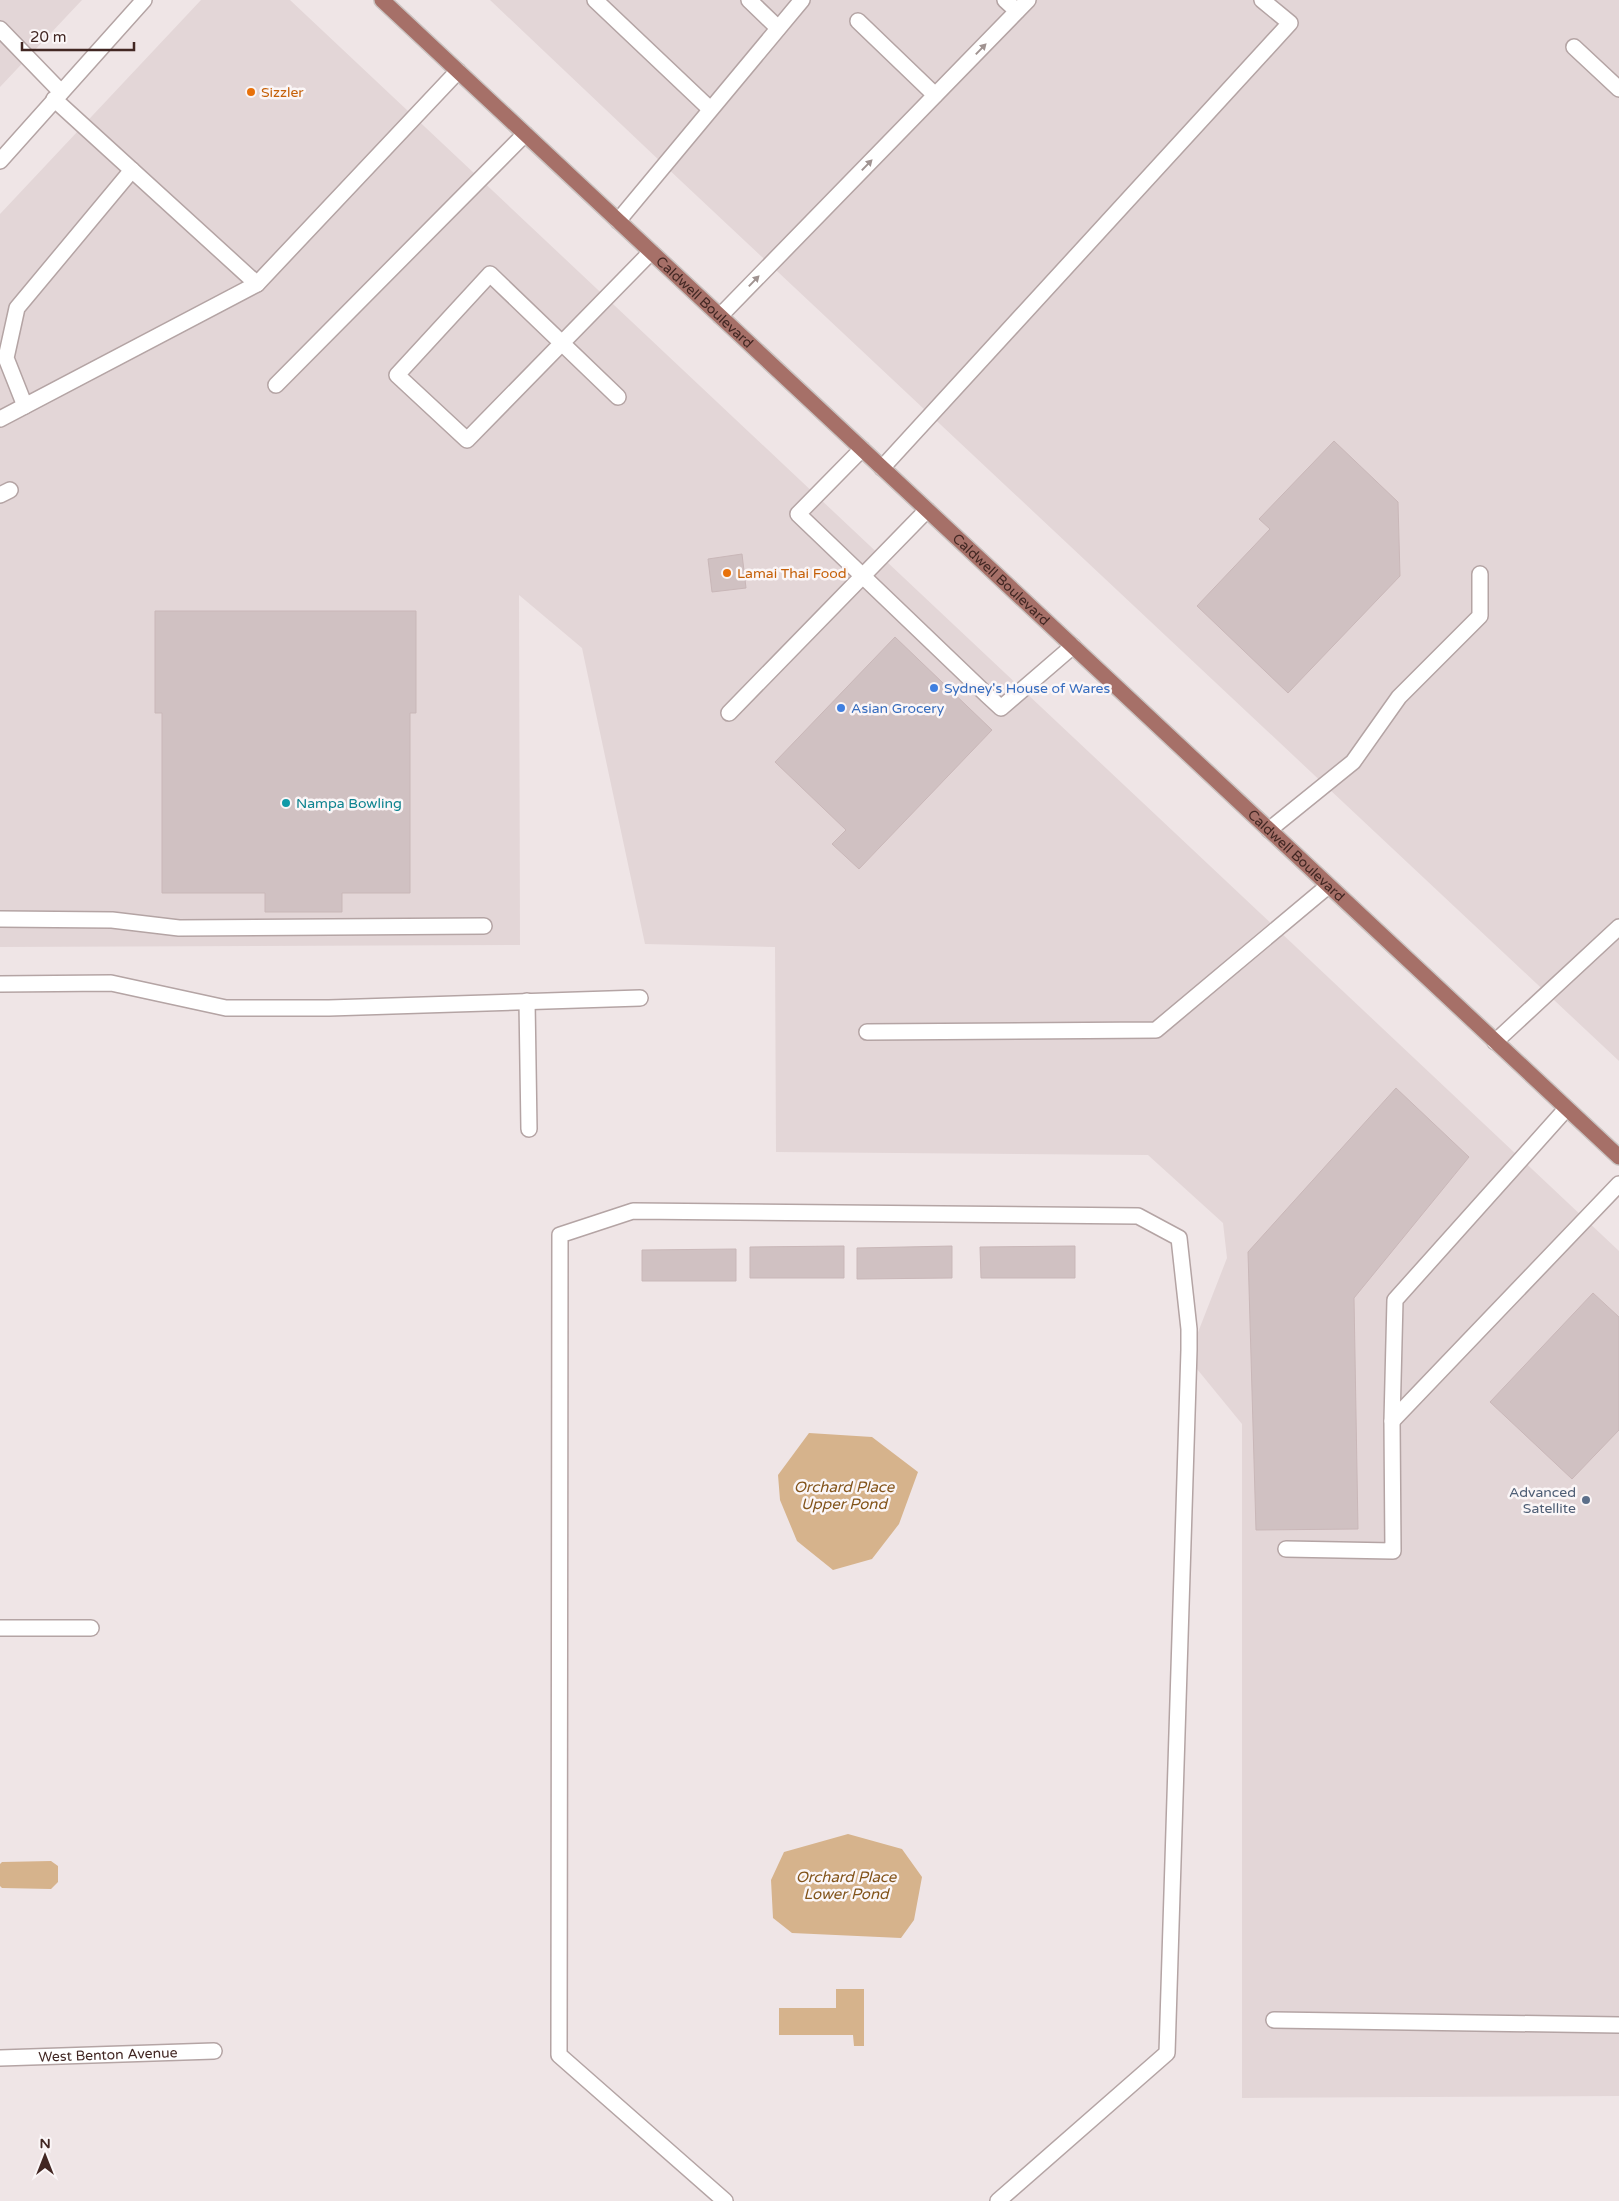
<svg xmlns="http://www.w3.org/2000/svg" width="1619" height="2201" viewBox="0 0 1619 2201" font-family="'Varela Round',sans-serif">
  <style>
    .built { fill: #e3d6d7 }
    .water { fill: #d6b38c }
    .building { fill: #d0c1c2; stroke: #c9b7b8 }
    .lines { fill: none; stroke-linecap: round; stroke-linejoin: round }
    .minor-casing { stroke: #b4a4a4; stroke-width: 18 }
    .major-casing { stroke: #cac3c1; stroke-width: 18 }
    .minor { stroke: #fff; stroke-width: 15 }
    .major { stroke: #a67068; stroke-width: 15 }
    .oneway { fill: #a09391 }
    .food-dot { fill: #e8710a; stroke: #fbf6f7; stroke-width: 2 }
    .shop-dot { fill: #3f7fe0; stroke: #fbf6f7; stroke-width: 2 }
    .culture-dot { fill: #0f9aa8; stroke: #fbf6f7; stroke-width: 2 }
    .service-dot { fill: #5c6f8a; stroke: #fbf6f7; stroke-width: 2 }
    .labels { text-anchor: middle; stroke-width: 5; stroke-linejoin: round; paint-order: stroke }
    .food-label { font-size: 14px; fill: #c56008; stroke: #fbf6f7; text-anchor: start }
    .street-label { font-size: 14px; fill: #422723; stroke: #fbf6f7 }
    .shop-label { font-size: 14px; fill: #366cbe; stroke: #fbf6f7; text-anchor: start }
    .culture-label { font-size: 14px; fill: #0d838f; stroke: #fbf6f7; text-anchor: start }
    .service-label { font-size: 14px; fill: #4e5e75; stroke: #fbf6f7; text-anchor: end }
    .water-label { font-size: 15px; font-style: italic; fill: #825319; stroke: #fbf6f7 }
  </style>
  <rect width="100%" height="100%" fill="#efe5e6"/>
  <path class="built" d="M0,0h82l-82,87z
    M201,0h89l1329,1251v845l-377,2v-674l-54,-66 39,-100 -4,-35 -75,-68 -372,-3 -1,-205 -130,-3 -63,-296 -63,-53 1,350 -520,2v-733z
    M490,0h1129v1061l-938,-880z"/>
  <path class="water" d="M809,1433l63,4 46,35 -19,52 -27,35 -39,11 -36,-29 -17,-41 -2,-25z
    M848,1834l54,15 20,28 -8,43 -13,18 -109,-5 -19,-15 -2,-38 13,-28z
    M51,1861l7,5v16l-7,7 -49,-1 -2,-2v-22l2,-2z
    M836,1989h28v57h-10l-1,-11h-74v-27h57z"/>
  <path class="building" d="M1334,441l64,61 2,74 -112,117 -91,-87 73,-77 -11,-10z
    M742,554l4,34 -34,4 -4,-33z
    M155,611h261v102h-6v180h-68v19h-77v-19h-103v-180h-7z
    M895,637l97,93 -133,139 -27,-25 14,-14 -71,-68z
    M1396,1088l73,69 -115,141 4,231 -102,1 -8,-278z
    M844,1246v32h-94v-31z
    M952,1246v32l-95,1v-31z
    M1075,1246v32h-94l-1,-31z
    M736,1249v32h-94v-31z
    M1593,1293l26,24v113l-47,49 -82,-77z"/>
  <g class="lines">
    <defs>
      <g id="minor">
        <path d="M595,0l115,109"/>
        <path d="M749,0l29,28"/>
        <path d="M1005,0l12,11"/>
        <path d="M858,21l77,74"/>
        <path d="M0,29l61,63"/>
        <path d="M1574,47l45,42"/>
        <path d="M54,99l203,185"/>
        <path d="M0,161l144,-161"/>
        <path d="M618,221l184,-221"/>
        <path d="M720,316l308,-316"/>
        <path d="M276,385l249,-251"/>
        <path d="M618,397l-128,-123 -93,101 70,65 184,-188"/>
        <path d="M25,406l-19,-48 11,-50 115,-138"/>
        <path d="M0,419l257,-135 201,-213"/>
        <path d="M862,449l-64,65 189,181 14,13 72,-62"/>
        <path d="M882,468l408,-445 -28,-23"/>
        <path d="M0,495l10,-5"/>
        <path d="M729,713l198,-203"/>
        <path d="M1269,830l84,-68 46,-65 81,-81v-42"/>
        <path d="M0,919l112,1 67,8 305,-2"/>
        <path d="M0,984l111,-1 115,25h103l311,-10"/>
        <path d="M527,1001l2,128"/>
        <path d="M867,1032l289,-2 172,-144"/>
        <path d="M1495,1042l124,-115"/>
        <path d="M1392,1421l227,-237"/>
        <path d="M1286,1549l107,2 -1,-130 3,-121 171,-191"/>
        <path d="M0,1628h91"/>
        <path d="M1274,2020l345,5"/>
        <path id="s1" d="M0,2058l214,-7"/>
        <path d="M725,2201l-166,-146 1,-820 73,-24 505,5 41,22 10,91v21l-22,703 -169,148"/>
      </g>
      <g id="major">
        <path id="s2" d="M382,0l1237,1157"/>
      </g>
    </defs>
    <use href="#minor" class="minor-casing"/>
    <use href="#major" class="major-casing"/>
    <use href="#minor" class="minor"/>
    <use href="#major" class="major"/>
  </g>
  <defs><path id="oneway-solid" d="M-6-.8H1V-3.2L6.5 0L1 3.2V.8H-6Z" transform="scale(1.25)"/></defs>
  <g class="oneway">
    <use href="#oneway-solid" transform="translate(981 49) rotate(-46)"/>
    <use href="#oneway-solid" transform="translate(867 165) rotate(-46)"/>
    <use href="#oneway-solid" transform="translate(754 281) rotate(-46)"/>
  </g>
  <g class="food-dot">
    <circle cx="251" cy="92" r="5"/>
    <circle cx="727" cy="573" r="5"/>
  </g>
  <g class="shop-dot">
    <circle cx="934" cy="688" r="5"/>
    <circle cx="841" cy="708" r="5"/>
  </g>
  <circle class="culture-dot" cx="286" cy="803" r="5"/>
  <circle class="service-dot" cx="1586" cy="1500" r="5"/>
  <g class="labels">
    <g class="food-label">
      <text x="261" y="97">Sizzler</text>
      <text x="737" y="578">Lamai Thai Food</text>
    </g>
    <g class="street-label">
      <text dy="5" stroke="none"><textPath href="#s2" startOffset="442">Caldwell Boulevard</textPath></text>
      <text dy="5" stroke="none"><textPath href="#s2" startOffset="848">Caldwell Boulevard</textPath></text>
      <text dy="5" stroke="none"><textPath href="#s2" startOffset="1252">Caldwell Boulevard</textPath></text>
      <text dy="5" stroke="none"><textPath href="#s1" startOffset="108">West Benton Avenue</textPath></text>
    </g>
    <g class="shop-label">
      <text x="944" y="693">Sydney's House of Wares</text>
      <text x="851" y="713">Asian Grocery</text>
    </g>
    <g class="culture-label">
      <text x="296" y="808">Nampa Bowling</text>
    </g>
    <g class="service-label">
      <text x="1576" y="1497">Advanced<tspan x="1576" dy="16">Satellite</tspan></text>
    </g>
    <g class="water-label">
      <text x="844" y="1492">Orchard Place<tspan x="844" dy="17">Upper Pond</tspan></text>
      <text x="846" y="1882">Orchard Place<tspan x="846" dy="17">Lower Pond</tspan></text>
    </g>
  </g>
  <g transform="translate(45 2156)" stroke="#fbf6f7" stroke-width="4" paint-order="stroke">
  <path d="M0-4L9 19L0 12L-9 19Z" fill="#422723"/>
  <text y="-8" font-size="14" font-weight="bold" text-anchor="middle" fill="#422723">N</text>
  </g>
  <path d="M22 42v8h112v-8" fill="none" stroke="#422723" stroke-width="2.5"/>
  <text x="30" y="42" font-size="15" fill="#422723" stroke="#fbf6f7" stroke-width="4" paint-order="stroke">20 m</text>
</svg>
